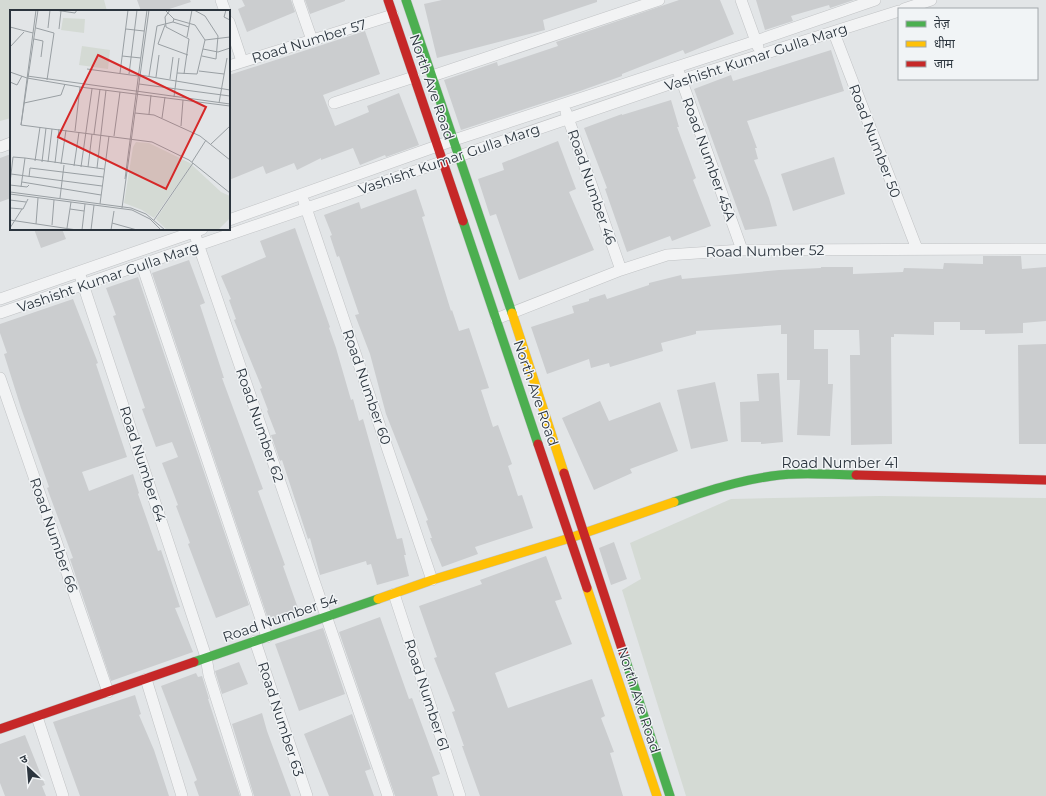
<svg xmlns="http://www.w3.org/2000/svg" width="1046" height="796" viewBox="0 0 1046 796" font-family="Montserrat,'Noto Sans Devanagari',sans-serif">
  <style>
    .green { fill: #d4dad4 }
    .building { fill: #cbcdcf }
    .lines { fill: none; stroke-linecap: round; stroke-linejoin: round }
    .street-casing { stroke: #c1c3c5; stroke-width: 12 }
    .fast-casing { stroke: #c1c3c5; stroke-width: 10 }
    .slow-casing { stroke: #c1c3c5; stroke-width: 10 }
    .jam-casing { stroke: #c1c3c5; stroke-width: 10 }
    .street { stroke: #f2f3f4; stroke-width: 11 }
    .fast { stroke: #4caf50; stroke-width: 9 }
    .slow { stroke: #ffc107; stroke-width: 9 }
    .jam { stroke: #c62828; stroke-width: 9 }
    .labels { text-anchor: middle; stroke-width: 3; stroke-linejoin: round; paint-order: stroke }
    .street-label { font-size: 14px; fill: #2c353e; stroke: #f1f4f6 }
    .inset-road { fill: none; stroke: #999fa3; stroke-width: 1 }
    .view { fill: #d62828; fill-opacity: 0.15; stroke: #d62828; stroke-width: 2 }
    .inset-edge { fill: none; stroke: #2c353e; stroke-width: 2 }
  </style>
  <rect width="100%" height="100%" fill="#e2e5e7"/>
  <path class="green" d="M0,0h104l3,11h-96v107l-11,3z
    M879,496l167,2v298h-360l-64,-206 19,-11 -11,-36 101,-44z"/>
  <path class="building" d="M137,0h53l1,2 -28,9h-22z
    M242,0h49l4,12 -48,20 -9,-23 7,-3z
    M305,0h40v1l-35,13z
    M442,0h155v2l-54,18 2,10 -108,28 -13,-54z
    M679,0h41l14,34 -49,20 -2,-4 -61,24v2l-42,15 -119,39 -17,-50 53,-18 1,4 60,-20 -2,-4z
    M756,0h98l-24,8 -1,-3 -38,11 2,5 -28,9z
    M365,31l15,43 -57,21 12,31 34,-14 -2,-6 32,-13 20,52 -33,12 -1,-2 -25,10 -7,-17 -32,12v-2l-24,12 -3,-7 -28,11 -3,-8 -34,14v-105z
    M831,50l13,41 -97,30 10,27h-2l3,11 -4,1 15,38 8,28 -32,4 -51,-141 37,-14 2,6z
    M671,100l8,27h-2l19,51 -3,2 18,46 -39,15 -2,-5 -43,16 -22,-63 2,-1 -23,-60 38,-14v1z
    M558,141l18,48 -7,3 25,58 -75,30 -23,-66 -6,2 -12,-37 26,-9 -2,-7z
    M11,154v44l-11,4v-44z
    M834,157l11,37 -52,17 -12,-37z
    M416,189l9,27 -3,1 29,94 1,-1 7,21 10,-3 20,60 -8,2 12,37 5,-2 14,39 -4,2 10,30 4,-1 11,33 -58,19 3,7 -36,13 -12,-29h2l-6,-17 2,-1 -42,-106 -16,-60 -15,-39 4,-1 -20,-58 -2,1 -7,-21 2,-1 -8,-20 35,-13 2,7z
    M295,228l35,99 -1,1 7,20 15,52 2,-1 6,22 4,-2 34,120 5,-1 4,17h-2l5,21 -32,9 -6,-21 -4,1 -1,-4 -46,14 -10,-37 -2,1 -26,-79 -2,1 -9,-26 5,-1 -9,-23 1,-1 -8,-21 2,-1 -28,-68 2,-1 -7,-19 2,-1 -10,-23 45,-19 -6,-16z
    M34,229h28l4,10 -25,9z
    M983,256h38l1,13 24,-2v54l-23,2v10l-38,1v-4h-25v-8h-26v13l-40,-1v3h-3l1,107 -41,1 -1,-90h10l-1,-25h-45v19h14v35h5l-3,52 -33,-1 3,-55h-13v-46h-6v-9l-85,6v3l-35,9 2,8 -53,16 -1,-4 -18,5 -2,-9 -42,15 -16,-47 43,-14 -2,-7 17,-5v-2l16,-5 2,5 42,-14v-2l32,-8 1,4 97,-9 42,-2v-1h32v7l50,-2 1,-4 39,1 1,-6 39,1z
    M189,260l16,43 -5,2 24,73h-2l41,111 -5,2 27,74 -2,1 16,45 -30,11 -117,-349z
    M138,277l111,328 -33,13 -28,-74 2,-1 -14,-37 2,-1 -16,-42 16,-6 -6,-15 -16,5 -14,-38 3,-1 -32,-92 3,-1 -10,-27z
    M73,299l25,64 -2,1 31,93 -45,15 7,19 44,-17 6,19 -1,1 20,57 3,-1 19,57 -5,1 18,44 -82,29 -41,-122 3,-1 -26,-70 2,-1 -28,-79 -17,-54 3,-1 -7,-20v-9z
    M1046,344v100h-27l-1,-99z
    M779,373l4,69 -22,2v-2h-20l-1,-40 19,-1 -2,-27z
    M715,382l13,59 -37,8 -14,-59z
    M600,401l9,20 51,-19 18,49 -48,18 2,4 -38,17 -32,-72z
    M614,542l13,37 -16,6 -12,-37z
    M546,556l16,43 -7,2 17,43 -77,29 13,35 84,-29 13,37 -4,2 13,34 -4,1 13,43h-143l-18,-50h2l-12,-34 3,-1 -21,-53 3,-1 -18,-51 63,-22 -2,-4z
    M380,617l29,82 3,-1 28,76 -8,3 6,19h-43l-56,-164z
    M323,628l22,66 -46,17 -24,-67z
    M239,662l9,22 -26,10 -7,-23z
    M196,673l2,4 4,-1 7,23h-1l32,97h-41l-5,-14 3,-2 -36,-94z
    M135,695l6,19 -2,1 15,35 15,46h-89l-27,-74z
    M262,713l5,18 24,65h-37l-22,-72z
    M352,714l19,55 -6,2 9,25h-45l-25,-62z
    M25,735l20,50 -3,1 4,10h-41l-5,-13v-39z"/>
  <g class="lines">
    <defs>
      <path id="street" d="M221,0l4,11
        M298,0l14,40
        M741,0l17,47
        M904,9l27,-9
        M229,22l13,39
        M834,33l83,216
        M229,66l164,-51
        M679,73l63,177
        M432,76l227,-76
        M334,103l80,-26
        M566,112l55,158
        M0,147l11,-4
        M304,202l128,378
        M229,220l225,-80 302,-99 119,-41
        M194,232l194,564
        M142,265l125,372
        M79,272l127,385 3,18 38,121
        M0,299l202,-70
        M0,313l681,-233 218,-69
        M496,319l125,-49 46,-15 75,-5 304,-1
        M0,378l108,314
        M394,594l66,202
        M255,641l52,155
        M146,679l36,117
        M37,717l26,79"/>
      <path id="fast" d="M406,0l106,313
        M463,221l75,223
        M674,502c39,-13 81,-27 123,-28 19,-1 39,1 59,1
        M624,655l46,141
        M194,662l184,-63"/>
      <path id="slow" d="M512,313l52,160
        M587,588l70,208
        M378,599l54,-19 138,-42 104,-36"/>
      <path id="jam" d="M388,0l75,221
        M538,444l49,144
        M564,473l60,182
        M856,475l190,5
        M0,729l194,-67"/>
    </defs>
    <use href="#street" class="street-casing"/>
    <use href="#fast" class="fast-casing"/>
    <use href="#slow" class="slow-casing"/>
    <use href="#jam" class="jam-casing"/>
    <use href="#street" class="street"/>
    <use href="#fast" class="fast"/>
    <use href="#slow" class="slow"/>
    <use href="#jam" class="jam"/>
  </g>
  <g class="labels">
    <g class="street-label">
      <text transform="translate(309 41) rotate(-17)" y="5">Road Number 57</text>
      <text transform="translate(756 57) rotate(-18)" y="5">Vashisht Kumar Gulla Marg</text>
      <text transform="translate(432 87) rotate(71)" y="5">North Ave Road</text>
      <text transform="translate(875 141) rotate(69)" y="5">Road Number 50</text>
      <text transform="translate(449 159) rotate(-19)" y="5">Vashisht Kumar Gulla Marg</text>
      <text transform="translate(709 159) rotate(70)" y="5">Road Number 45A</text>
      <text transform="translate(592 187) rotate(71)" y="5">Road Number 46</text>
      <text transform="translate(765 251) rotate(-1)" y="5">Road Number 52</text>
      <text transform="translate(108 277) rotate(-19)" y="5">Vashisht Kumar Gulla Marg</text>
      <text transform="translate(367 387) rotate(71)" y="5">Road Number 60</text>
      <text transform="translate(536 393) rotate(71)" y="5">North Ave Road</text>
      <text transform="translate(260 425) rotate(71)" y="5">Road Number 62</text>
      <text x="840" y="468">Road Number 41</text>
      <text transform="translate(143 464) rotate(72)" y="5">Road Number 64</text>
      <text transform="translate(54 535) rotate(71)" y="5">Road Number 66</text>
      <text transform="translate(280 618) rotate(-19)" y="5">Road Number 54</text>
      <text transform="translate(427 695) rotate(72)" y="5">Road Number 61</text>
      <text transform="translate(639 700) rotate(72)" y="5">North Ave Road</text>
      <text transform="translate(281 719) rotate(72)" y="5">Road Number 63</text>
    </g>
  </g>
  <g transform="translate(10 10)">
    <rect width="220" height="220" fill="#e2e5e7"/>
    <path d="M53,8l22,1 -1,14 -23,-3zM72,36l28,4 -2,19 -29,-4zM126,132l13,1 43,21 -38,54 -12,-8 -18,-7 9,-56zM182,155l29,27 9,4v22l-12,12h-51l-11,-11z" fill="#d4dad4"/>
    <path class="inset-road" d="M45,0l20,3 2,-3M155,0l9,9 -1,3 16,5M160,0l-5,7 1,10 23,12 -5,35M184,0l11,6 13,20 -2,23 -14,-3M216,0l-2,7 6,3M164,9l21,6 10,15 -8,34 -20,-1M155,15l-7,19 30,11M0,17l23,6M26,18l18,5 -7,47M38,18l2,-18M49,19l2,-18M116,19l18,2M177,27l5,-27M24,29l9,2 -2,16M195,30l25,-3M0,37l14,-15M193,39l15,3 12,-4M112,46l19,2M77,59l51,7M189,61l25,3M0,62l17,6 53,9 150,19M110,63l8,-63M119,64l8,-64M130,65l36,6 3,-23M17,66l203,28M139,66l8,-50 16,-4M146,67l3,-22M160,69l3,-22M0,72l7,3 5,-9M129,74l91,12M164,87l2,-16 54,9M14,93l37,-8 4,-11M209,93l8,-45M125,103l19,2 46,21 30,24M139,104l2,-19M152,108l3,-21M11,115l131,17 37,18 41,33M11,115l15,-115M11,115l17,-115M171,116l2,-26M65,121l5,-44M84,124l6,-45M104,126l6,-44M201,134l19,-18M15,148l79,11M25,151l5,-34M32,152l4,-34M38,152l4,-33M182,152l14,-22M45,153l4,-34M51,154l5,-34M64,156l5,-34M71,157l11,-78M78,157l4,-33M87,158l9,-78M1,164l91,12M19,167l1,-9 73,9M115,169l22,-169M12,172l79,13M0,173l3,-26 12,1 -4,29M0,175l17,2 2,-2M0,182l121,16 15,6 19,16M0,184l122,16 18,9 11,11M50,188l4,-33M0,190l16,2M90,194l9,-68M0,198l13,1 5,-10M112,198l27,-198M60,199l14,2M0,210l67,10M144,210l39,-57M102,213l25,7M26,214l2,-26M42,215l2,-25M0,218l12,-19M57,218l4,-26M72,220l3,-26M81,220l3,-25M101,220l3,-19"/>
    <path class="view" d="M88,45l108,52 -40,82 -108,-52z"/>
    <rect width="220" height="220" class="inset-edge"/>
  </g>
  <rect x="898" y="8" width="140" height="72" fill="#f1f4f6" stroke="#a2a8ac"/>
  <rect x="906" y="21" width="20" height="6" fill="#4caf50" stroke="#a2a8ac"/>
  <text x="934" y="28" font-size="12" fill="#2c353e">तेज़</text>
  <rect x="906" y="41" width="20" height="6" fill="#ffc107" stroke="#a2a8ac"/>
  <text x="934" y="48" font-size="12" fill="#2c353e">धीमा</text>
  <rect x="906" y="61" width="20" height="6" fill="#c62828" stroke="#a2a8ac"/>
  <text x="934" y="68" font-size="12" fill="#2c353e">जाम</text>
  <g transform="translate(28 768) rotate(334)" stroke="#f1f4f6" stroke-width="3" paint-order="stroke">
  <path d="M0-3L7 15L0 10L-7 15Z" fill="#2c353e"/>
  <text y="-6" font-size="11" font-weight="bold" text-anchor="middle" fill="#2c353e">उ</text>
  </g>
</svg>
